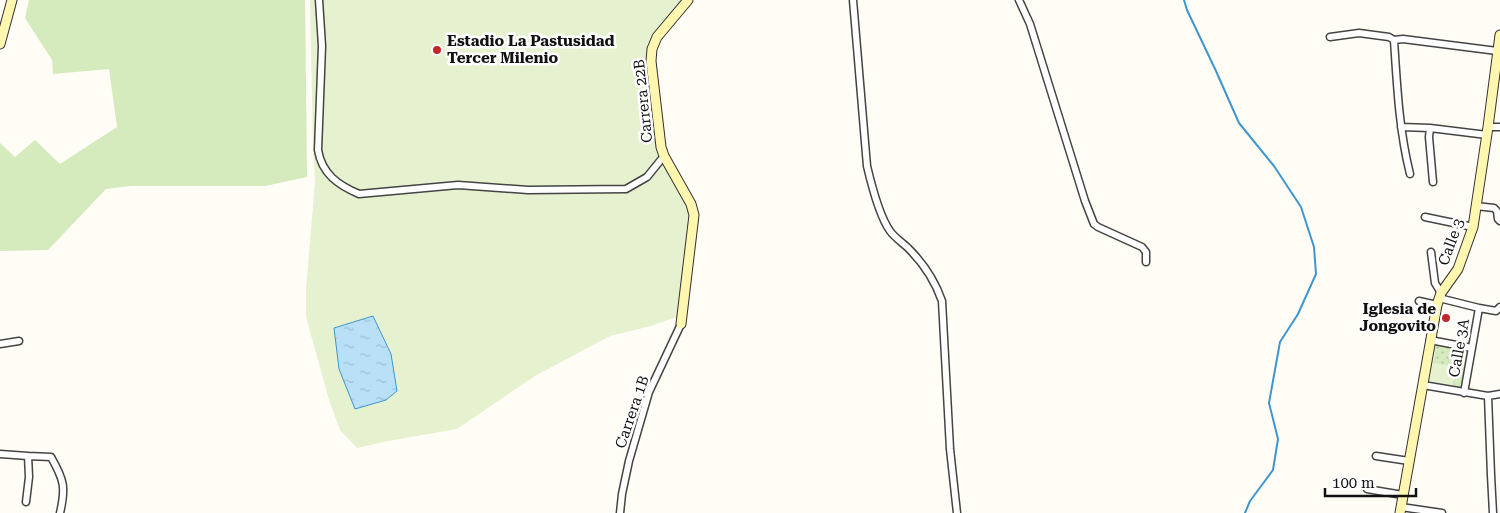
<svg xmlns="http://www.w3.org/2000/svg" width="1500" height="513" viewBox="0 0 1500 513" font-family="'Roboto Serif',serif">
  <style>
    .grass { fill: #d5ebbd }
    .park { fill: url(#park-dots) }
    .pitch { fill: #e6f2cf }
    .water { fill: url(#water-ripples); stroke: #3f96cf }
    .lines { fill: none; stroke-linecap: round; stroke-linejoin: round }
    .stream { stroke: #3f96cf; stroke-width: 2 }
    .street-casing { stroke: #444; stroke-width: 9 }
    .secondary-casing { stroke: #333; stroke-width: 11 }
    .street { stroke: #fff; stroke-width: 6 }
    .secondary { stroke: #fff6b0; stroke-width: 9 }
    .poi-dot { fill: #c4262e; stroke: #fff; stroke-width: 2 }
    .labels { text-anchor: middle; stroke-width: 5; stroke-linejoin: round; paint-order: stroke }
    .poi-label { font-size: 15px; font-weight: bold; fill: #111; stroke: #fff; text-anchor: start }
    .street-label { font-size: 15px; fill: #111; stroke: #fff }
  </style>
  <defs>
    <pattern id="park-dots" width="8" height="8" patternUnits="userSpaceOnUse" patternTransform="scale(1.25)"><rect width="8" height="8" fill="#d5ebbd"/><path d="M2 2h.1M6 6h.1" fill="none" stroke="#b6c8a1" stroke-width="1.8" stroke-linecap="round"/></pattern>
    <pattern id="water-ripples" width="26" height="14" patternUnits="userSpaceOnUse" patternTransform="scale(1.25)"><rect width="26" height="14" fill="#b9e0f7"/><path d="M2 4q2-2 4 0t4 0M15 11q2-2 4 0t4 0" fill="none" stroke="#9ebfd3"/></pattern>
  </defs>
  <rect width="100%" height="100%" fill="#fffdf5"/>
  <path class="grass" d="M29,0h276l2,177 -42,9h-134l-25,3 -58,61 -48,1v-108l15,14 20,-17 25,24 57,-37 -8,-58 -56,5 -1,-14 -27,-42z"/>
  <path class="park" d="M1436,344l33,6 -8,38 -9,-2 4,-18 -23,-5z"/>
  <path class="pitch" d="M310,0h378l-36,49 9,98 30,57 -9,114h-9l-22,8 -41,10 -75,40 -78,53 -69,12 -31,7 -17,-18 -11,-30 -23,-83v-28l9,-107 -2,-35z
    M1433,363l23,5 -4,18 -23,-5z"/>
  <path class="water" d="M373,316l18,38 6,37 -11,9 -31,9 -16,-40 -5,-41z"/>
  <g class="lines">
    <path class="stream" d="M1184,0l3,10 29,61 23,52 35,43 27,41 13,40 2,27 -18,40 -18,28 -11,61 9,36 -5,31 -23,31 -5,12"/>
    <defs>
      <path id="street" d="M319,0l3,46 -4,104c4,24 20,35 41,44l99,-9 70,5 98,-1 21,-12 17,-21
        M853,0l14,166c4,17 13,51 23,65 5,7 13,12 19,18 15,15 26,32 33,52l8,148 7,64
        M1019,0l11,24 55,177 9,23 4,3 44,20 4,5v10
        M1330,37l29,-4 30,4 5,3 9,-1 94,12
        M1394,40c3,45 5,90 16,134
        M1401,127l29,1 57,7
        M1488,127h12
        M1430,128l-1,9 4,45
        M1476,206l18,2 3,3 1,8 2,2
        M1425,217l48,10
        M1431,252l4,31 6,10
        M1439,298l40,10 17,3 4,-4
        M1419,301l18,4
        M1430,340l42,8
        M0,344l19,-3
        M1423,385l65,11 12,-2
        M1464,393l15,-85
        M1488,396l3,79 2,38
        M0,454l28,2 1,21 -3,25
        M28,456l23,1c13,23 15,30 9,56
        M1376,456l33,5
        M1367,489l36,6
        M1401,507l41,6
        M620,513l2,-19 7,-33 20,-69 32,-68"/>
      <path id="secondary" d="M0,44l12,-44
        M681,324l13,-109 -3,-11 -27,-48 -3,-9 -10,-86 1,-12 5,-12 31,-37
        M1400,513l37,-208 4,-12 17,-24 15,-42 15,-100 12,-92"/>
    </defs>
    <use href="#street" class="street-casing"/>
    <use href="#secondary" class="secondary-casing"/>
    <use href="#street" class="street"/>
    <use href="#secondary" class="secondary"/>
  </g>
  <g class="poi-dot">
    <circle cx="437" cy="50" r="5"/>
    <circle cx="1446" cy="318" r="5"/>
  </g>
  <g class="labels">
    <g class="poi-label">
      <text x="447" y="46">Estadio La Pastusidad<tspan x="447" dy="17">Tercer Milenio</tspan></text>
      <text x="1436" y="314" text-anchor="end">Iglesia de<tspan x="1436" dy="17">Jongovito</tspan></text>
    </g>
    <g class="street-label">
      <text transform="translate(643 101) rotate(-96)" y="5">Carrera 22B</text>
      <text transform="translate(1451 242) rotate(-70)" y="5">Calle 3</text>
      <text transform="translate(1459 348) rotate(-80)" y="5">Calle 3A</text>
      <text transform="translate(632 412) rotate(-71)" y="5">Carrera 1B</text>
    </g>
  </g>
  <path d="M1325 488v8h91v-8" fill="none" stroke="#111111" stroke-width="2.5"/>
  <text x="1332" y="488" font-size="15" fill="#111111" stroke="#ffffff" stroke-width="4" paint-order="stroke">100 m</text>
</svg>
